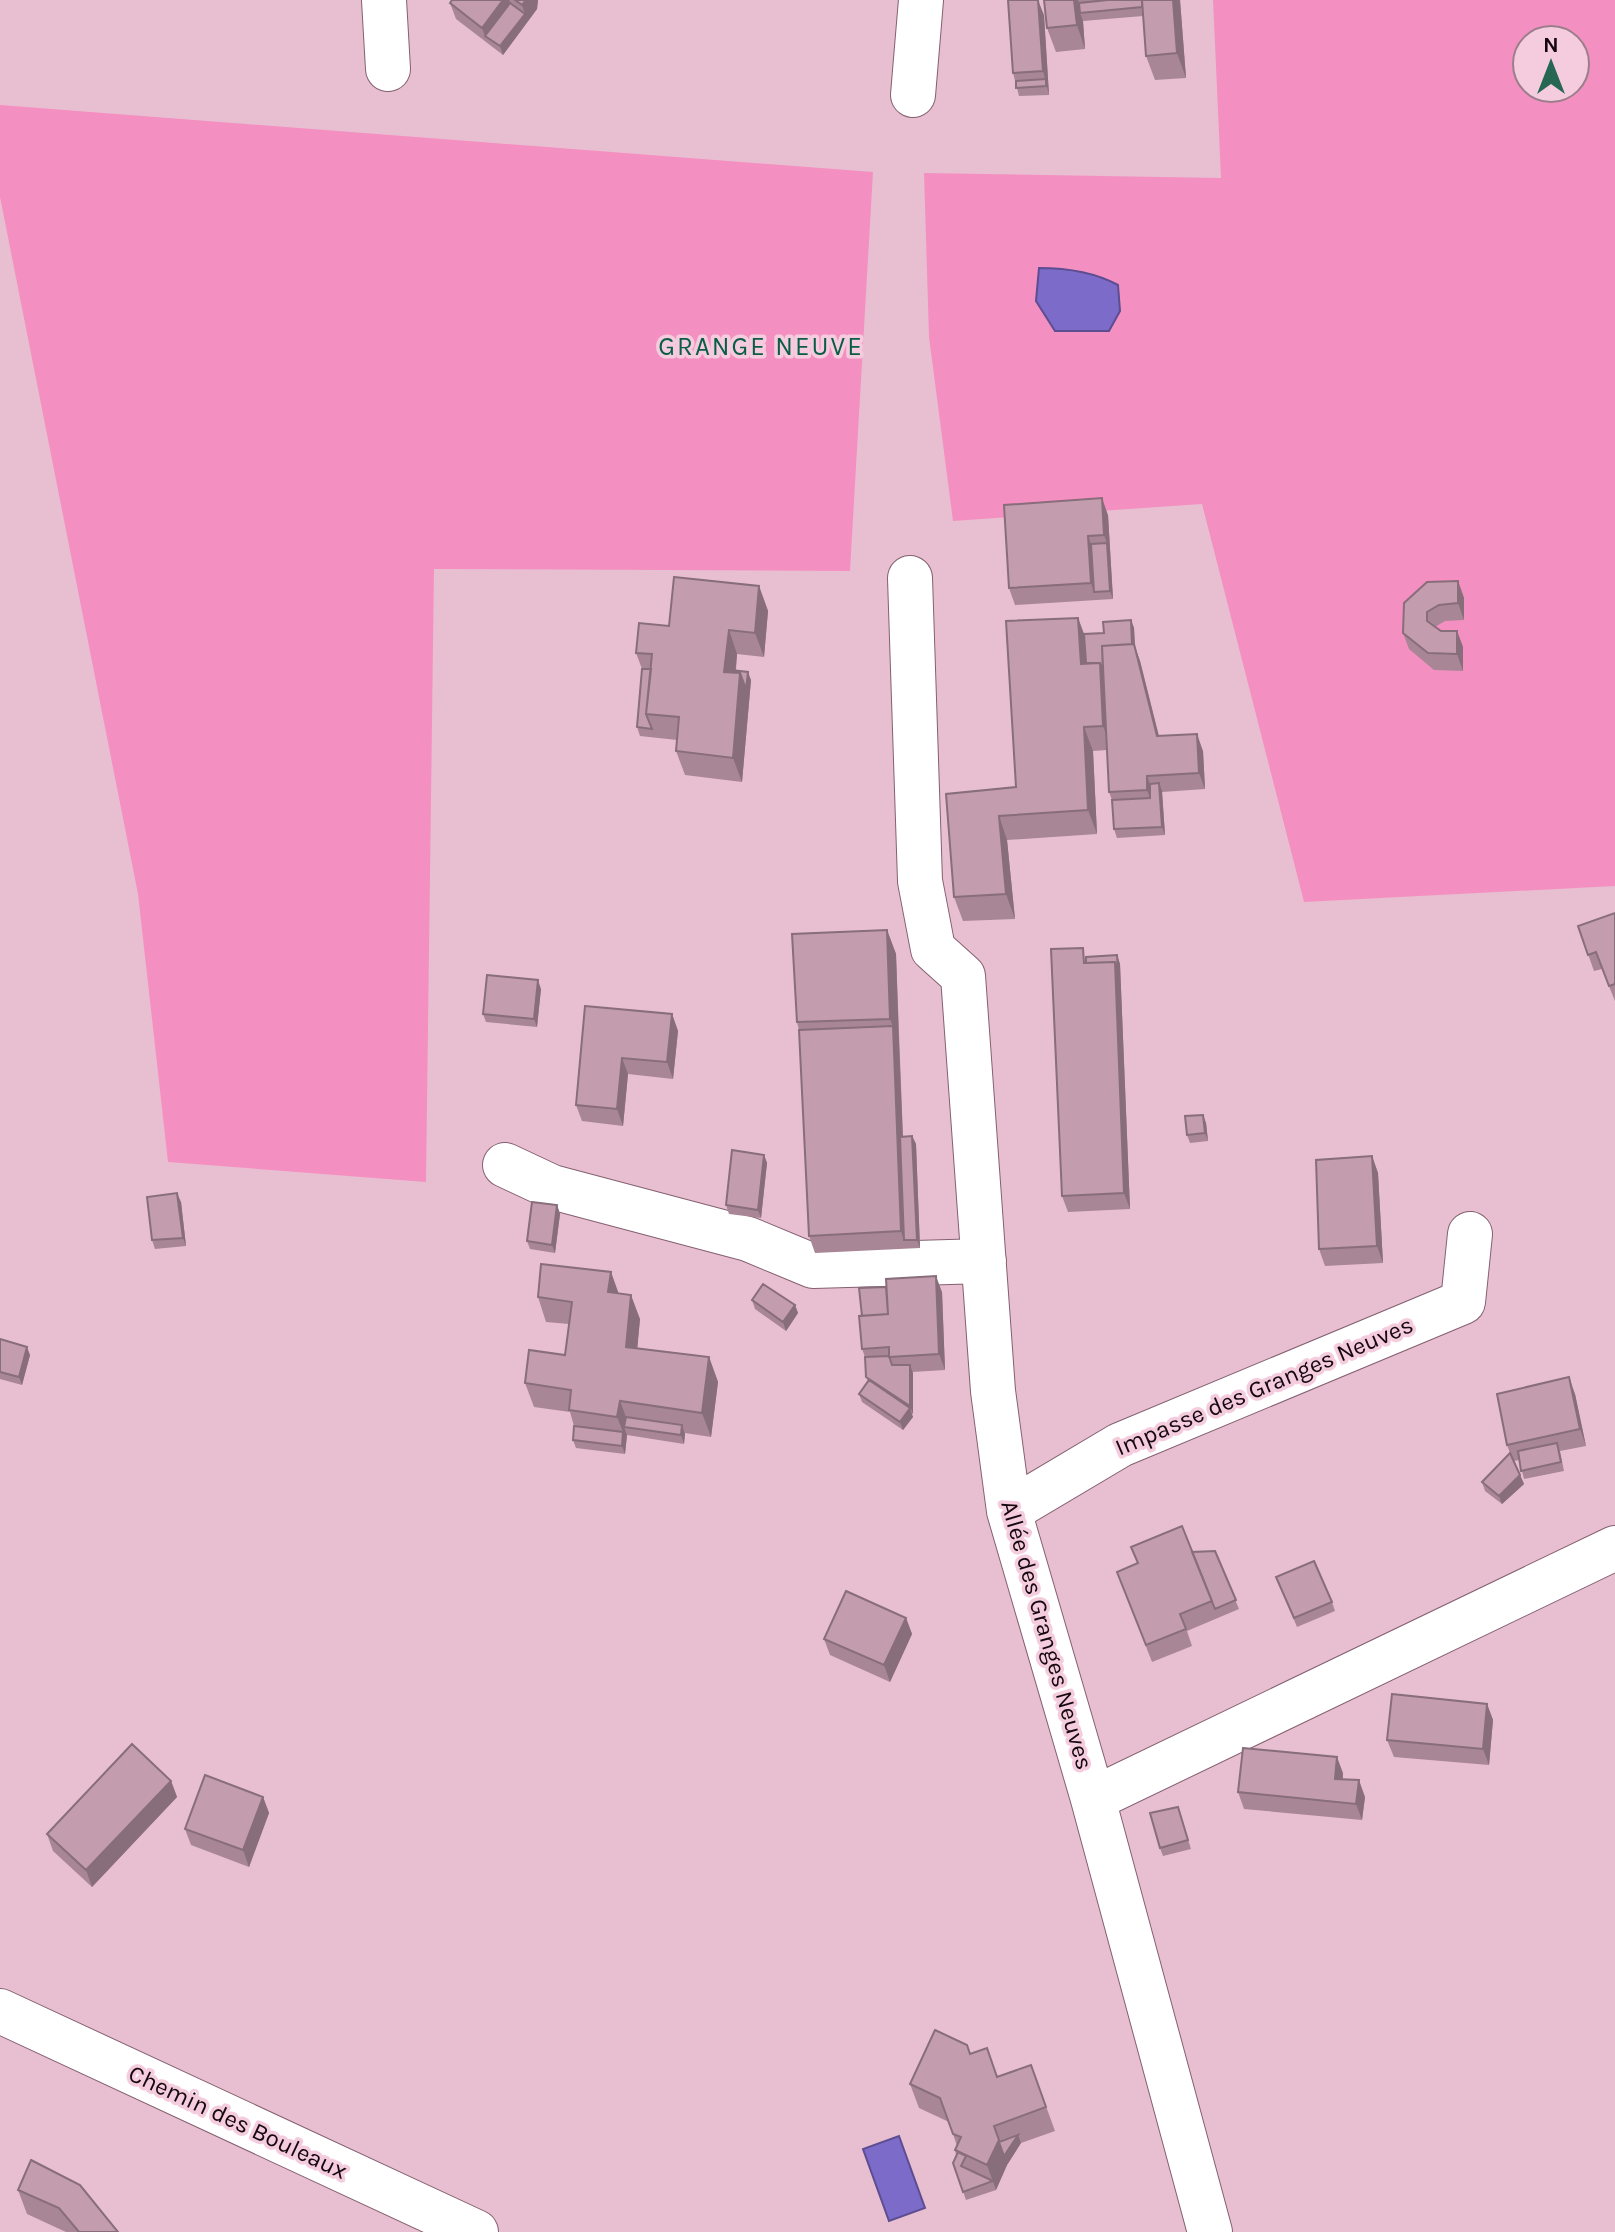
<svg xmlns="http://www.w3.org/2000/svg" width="1615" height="2232" viewBox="0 0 1615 2232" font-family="Karla,sans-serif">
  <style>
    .green { fill: #f490c1; fill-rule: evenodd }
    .water { fill: #7c6bc9; stroke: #5d4d91; stroke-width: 2 }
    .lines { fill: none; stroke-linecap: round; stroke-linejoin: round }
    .minor-casing { stroke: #846070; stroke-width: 46 }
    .minor { stroke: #fff; stroke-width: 44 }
    .wall { fill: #a88696 }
    .shaded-wall { fill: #886d7a }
    .building { fill: #c39cae; stroke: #886d7a; stroke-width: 2 }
    .labels { text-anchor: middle; stroke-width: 7; stroke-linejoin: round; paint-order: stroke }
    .street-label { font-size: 24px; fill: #15080e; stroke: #f5ccde }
    .neighbourhood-label { font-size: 26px; letter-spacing: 2px; fill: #0b5c47; stroke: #f5ccde }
  </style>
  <rect width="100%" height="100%" fill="#e8bfd1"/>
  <path class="green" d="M1213,0h402v886l-311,16 -102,-398 -249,17 -24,-184 -5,-164 297,5zM1527,40h48v48h-48z
    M0,105l873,67 -23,399 -416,-2 -8,613 -258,-20 -30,-268 -138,-697z"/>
  <path class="water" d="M1039,268c27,0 55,4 79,17l2,26 -11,20h-54l-19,-30z
    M899,2136l26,72 -36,13 -26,-72z"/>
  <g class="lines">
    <defs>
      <path id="minor" d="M384,0l4,69
        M913,95l8,-95
        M910,578l10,303 13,68 30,27 30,415 16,120 84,288 117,433
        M505,1165l47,22 196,52 65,27 171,-5
        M1009,1511l111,-66 343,-143 7,-68
        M1093,1799l522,-251
        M0,2011l476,221"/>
    </defs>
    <use href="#minor" class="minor-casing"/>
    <use href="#minor" class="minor"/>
  </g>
  <path class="wall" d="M452,0h86l-1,9 -34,46 -47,-36 -6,-16z
    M1044,0h136l6,78 -31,2 -9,-24 -3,-40 -60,5 2,28 -29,3 -9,-24z
    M1044,15l5,80 -30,1 -6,-23z
    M1108,515l5,84 -98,6 -6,-17z
    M1458,581l6,17v22l-19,1 -10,6 6,4h16l6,16v24l-29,-1 -25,-21 -6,-16z
    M759,586l9,25 -4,46 -27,-3 -1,16 15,10 -9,102 -57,-7 -9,-24 1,-11 -37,-4 -3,-9 5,-58 -6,-16 33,-27z
    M1078,618l6,16 20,-1 27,-13 3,8 1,19 5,14 19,75 44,15 2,38 -43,3 3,43 -48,3 -3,-9 -2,-29 -3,-8 -2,-42 -14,1 4,83 -90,6 8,79 -52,2 -9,-24 -8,-103 70,-7z
    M1615,913v88l-13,-32 -8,2 -16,-45z
    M887,930l9,24 7,183 9,-1 4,8 4,104 -105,5 -6,-17 -10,-206 -2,-8z
    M1117,955l3,9 10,245 -62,3 -6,-16 24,-239z
    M541,989l-4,38 -51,-5 -3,-8z
    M585,1006l87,8 6,17 -5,48 -45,-5 -5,52 -41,-5 -6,-16z
    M1203,1115l3,8 2,18 -18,2 -3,-8z
    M764,1155l3,8 -6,55 -32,-4 -3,-9z
    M1372,1156l6,17 5,90 -58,3 -6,-17z
    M181,1202l5,44 -31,3 -3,-9z
    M557,1205l3,9 -5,39 -25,-4 -3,-8z
    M942,1292l3,78 -33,2 1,42 -2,-1 2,4 -10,13 -41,-28 -3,-8 9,-13 -2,-4 -1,-20 -3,-8z
    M619,1294l21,25 -3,29 72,9 9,25 -7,55 -26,-4 -1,11 -57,-9 -2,19 -49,-6 -3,-8 1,-14 -4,-14 -36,-5 -9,-24 40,-28 4,-31 -23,-2 -8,-25z
    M752,1300l43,5 3,8 -12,18 -31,-22z
    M0,1339l30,16 -8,30 -22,-6z
    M1575,1394l11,52 -26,5 4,20 -40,8 -5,-19 -5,1 10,23 -22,20 -17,-13 -3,-9 28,-29 -3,-8z
    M1131,1547l61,5 23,-1 24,58 -52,22 5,15 -40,16 -35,-90 21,-9z
    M1276,1577l56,25 3,9 -38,16z
    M906,1618l6,16 -22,48 -60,-27 -6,-16z
    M1487,1704l6,16 -4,45 -95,-8 -7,-17z
    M1343,1773v6l22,18 -3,23 -118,-11 -6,-17z
    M171,1781l6,16 -85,90 -39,-36 -6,-17z
    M263,1797l6,16 -20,54 -58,-22 -6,-16z
    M1178,1807l13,42 -28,7 -3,-8z
    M970,2054l27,23 34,-12 24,66 -34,12 -14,22 -11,25 -30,10 -13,-37 3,-8 -1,-5 2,-4 -8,-24 -30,-14 -9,-24z
    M18,2190l100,42h-52l-39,-18z"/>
  <path class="shaded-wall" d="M503,0h6l5,11 -29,25 -3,-8z
    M526,0h12l-1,9 -34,46 -3,-9 25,-32 -3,-9z
    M1038,0l6,15 5,80 -6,-24z
    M1074,0h4l4,11 -2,2 3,8 2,28 -8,-24z
    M1173,0h7l6,78 -9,-25z
    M1102,498l6,17 5,84 -3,-8 -3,-48 -3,-8z
    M1088,536l6,16v40l-3,-9z
    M1458,581l6,17v22l-6,-17z
    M759,586l9,25 -4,46 -9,-24z
    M1078,618l9,24 2,37 -8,-15z
    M1131,620l3,8 1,19 5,14 23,92 -6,-17 -24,-84z
    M729,630l8,24 -3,34 -10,-16z
    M1457,631l6,16v24l-6,-17z
    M1100,663l6,16 6,71 -9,-24z
    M748,672l3,8 -9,102 -9,-24 7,-85z
    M1084,727l9,24 4,83 -9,-24z
    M1197,734l6,17 2,38 -6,-16z
    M1147,776l6,16v14l-6,-16z
    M1159,783l3,8 3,44 -3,-8z
    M999,816l8,24 8,79 -9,-25z
    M887,930l9,24 3,89 -9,-24z
    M1117,955l3,9 10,245 -6,-16 -9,-231z
    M538,980l3,9 -4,38 -3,-8z
    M672,1014l6,17 -5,48 -6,-17z
    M893,1026l6,17 8,197h-3l-3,-9z
    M622,1058l6,16 -5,52 -6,-17z
    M1203,1115l3,8 2,18 -3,-8z
    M912,1136l4,8 4,104 -3,-8z
    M764,1155l3,8 -6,55 -3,-8z
    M1372,1156l6,17 5,90 -6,-17z
    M177,1193l4,9 5,44 -3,-8z
    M557,1205l3,9 -5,39 -3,-8z
    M611,1272l9,25 -12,-5z
    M936,1276l6,16 3,78 -6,-16z
    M631,1295l9,24 -4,44 -10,-16z
    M795,1305l3,8 -12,18 -3,-9z
    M27,1347l3,8 -8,30 -3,-8z
    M709,1357l9,25 -7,55 -9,-24z
    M910,1365l3,8v41l-3,-8z
    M1569,1377l6,17 11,52 -6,-17z
    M620,1401l9,24 -5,2 3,8 -2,19 -3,-8 1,-14 -6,-15z
    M910,1408l3,9 -10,13 -3,-8z
    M682,1425l3,9 -1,10 -3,-9z
    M1520,1475l4,9 -22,20 -3,-8z
    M906,1618l6,16 -22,48 -6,-17z
    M1487,1704l6,16 -4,45 -6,-16z
    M1337,1757l6,16 -2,22 -6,-16z
    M1359,1780l6,17 -3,23 -6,-16z
    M171,1781l6,16 -85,90 -6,-17z
    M263,1797l6,16 -20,54 -6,-17z
    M994,2126l10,30 14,-21 3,8 -14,22 -11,25 -9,-25z"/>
  <path class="building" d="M452,0h51l-21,28 -32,-25z
    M515,0h11l-4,5z
    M1008,0h30l5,71 -30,2z
    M1044,0h30l3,25 -30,3z
    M1108,0h34v7l-62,6 -1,-10z
    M1142,0h31l4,53 -31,3z
    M510,3l15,11 -25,32 -15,-10z
    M1046,79v7l-30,2v-7z
    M1102,498l2,37 -16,1 3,47 -82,5 -5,-83z
    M1107,543l3,48 -16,1 -3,-48z
    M674,577l85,9 -4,47 -26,-3 -5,42 16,1 -7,85 -57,-7 3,-34 -33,-3 6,-60 -16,-1 3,-30 30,3z
    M1458,581v22l-19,2 -12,7v9l14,10h16v23l-29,-1 -25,-20 1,-30 23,-21z
    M1078,618l3,46 19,-1 3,63 -19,1 4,83 -89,6 7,78 -52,3 -8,-103 70,-7 -10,-166z
    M1131,620l1,24 -30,2 1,26 -3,-9h-14l-2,-29 20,-1 -1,-11z
    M1134,644l23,92 40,-2 2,39 -52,3v14l-38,2 -7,-146z
    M642,669h9l-5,45 6,15 -15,-2z
    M731,670l17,2 -2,17 -6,-16 -9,-1z
    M1159,783l3,44 -48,2 -2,-29 38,-2v-14z
    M1615,913v71l-6,2 -13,-34 -8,3 -10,-29z
    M887,930l3,89 -93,3 -5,-88z
    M1083,948l1,15 31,-1 9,231 -62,3 -11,-247z
    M1117,955l1,15 -3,-8 -29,1v-6z
    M487,975l51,5 -4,39 -51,-5z
    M585,1006l87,8 -5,48 -45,-4 -5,51 -41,-4z
    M893,1026l8,205 -92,5 -10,-206z
    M1203,1115l2,18 -18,2 -2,-19z
    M912,1136l5,104h-13l-4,-103z
    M732,1150l32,5 -6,55 -32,-5z
    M1372,1156l5,90 -58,3 -3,-89z
    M177,1193l6,45 -31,2 -5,-43z
    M532,1202l25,3 -5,40 -25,-4z
    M541,1264l70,8 -3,20 23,3 -5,52 83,10 -7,56 -82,-12 -3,16 -48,-7 2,-20 -46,-7 4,-33 36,5 7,-53 -34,-5z
    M936,1276l3,78 -50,3v-10l-27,2 -3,-33 29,-2 -2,-35z
    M763,1284l32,21 -12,17 -31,-22z
    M886,1287l2,27 -26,2 -3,-28z
    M0,1339l27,8 -8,30 -19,-5z
    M889,1356l3,9h18v41l-44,-29 -1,-20z
    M1569,1377l11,52 -73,16 -10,-51z
    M869,1380l41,28 -10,14 -41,-28z
    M626,1417l56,8 -1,10 -57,-8z
    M574,1426l49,6 -1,14 -49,-6z
    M1557,1443l4,19 -40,9 -3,-20z
    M1510,1453l10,22 -21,21 -17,-14z
    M1182,1526l30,75 -32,13 6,15 -40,16 -29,-73 21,-9 -7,-16z
    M1215,1551l21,49 -21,9 -23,-57z
    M1314,1561l18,41 -38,16 -18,-41z
    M846,1591l60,27 -22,47 -60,-26z
    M1392,1694l95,10 -4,45 -96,-9z
    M132,1744l39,37 -85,89 -39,-36z
    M1243,1748l94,9 -2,22 24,1 -3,24 -118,-12z
    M205,1775l58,22 -20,53 -58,-21z
    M1178,1807l10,33 -28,8 -10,-35z
    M935,2030l32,15 3,9 17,-6 10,29 34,-12 15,42 -52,19 5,14 -12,25 -32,-15 6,-13 -8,-3 -13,-36 -30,-14z
    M1018,2135l-14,21 -5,-14z
    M958,2152l8,4 -5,10 32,15 -30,11 -10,-29z
    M31,2160l49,25 38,47h-39l-20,-24 -41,-18z"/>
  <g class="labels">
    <g class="street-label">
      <text transform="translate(1264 1386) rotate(-23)" y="8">Impasse des Granges Neuves</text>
      <text transform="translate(1047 1635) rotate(74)" y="8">Allée des Granges Neuves</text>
      <text transform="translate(238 2122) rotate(25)" y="8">Chemin des Bouleaux</text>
    </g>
    <g class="neighbourhood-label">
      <text x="761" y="355">GRANGE NEUVE</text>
    </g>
  </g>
  <g transform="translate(1551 64)"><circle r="38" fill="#f5ccde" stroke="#9b7e8b" stroke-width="2"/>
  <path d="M0-6L14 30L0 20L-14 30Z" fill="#276653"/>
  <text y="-12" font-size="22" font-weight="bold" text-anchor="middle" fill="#15080e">N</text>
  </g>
</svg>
